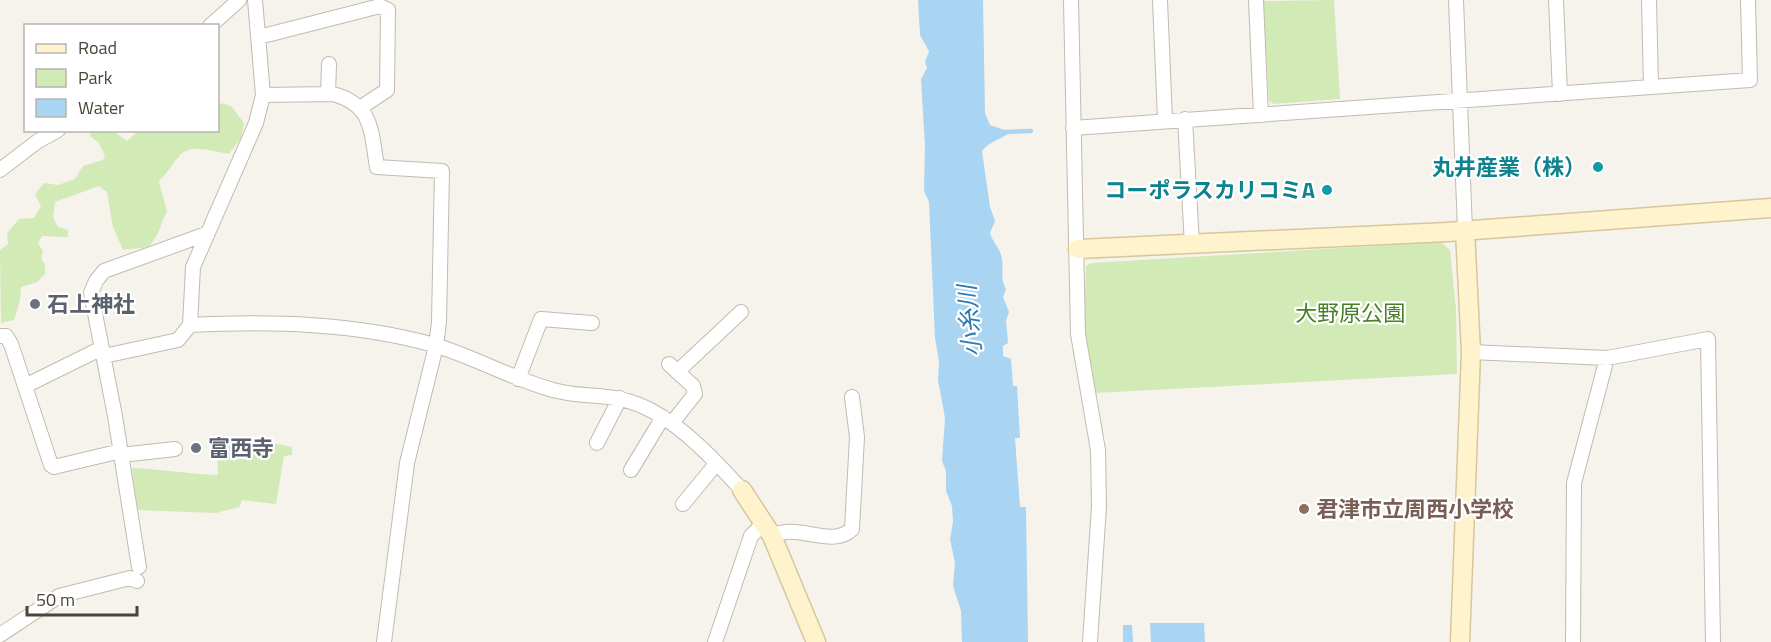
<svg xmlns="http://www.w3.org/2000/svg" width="1771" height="642" viewBox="0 0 1771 642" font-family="'Titillium Web','Noto Sans JP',sans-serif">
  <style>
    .green { fill: #d2eab5 }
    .water { fill: #a9d4f2 }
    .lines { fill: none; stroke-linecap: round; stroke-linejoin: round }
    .stream { stroke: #a9d4f2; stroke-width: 4.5 }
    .street-casing { stroke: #c2bbae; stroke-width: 16 }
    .secondary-casing { stroke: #d6c79b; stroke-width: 21 }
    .street { stroke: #fff; stroke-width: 14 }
    .secondary { stroke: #fff3cd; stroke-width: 18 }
    .culture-dot { fill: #0f9aa8; stroke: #fff; stroke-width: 2 }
    .worship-dot { fill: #6b7280; stroke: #fff; stroke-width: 2 }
    .education-dot { fill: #8d6e63; stroke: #fff; stroke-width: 2 }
    .labels { text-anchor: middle; stroke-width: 4.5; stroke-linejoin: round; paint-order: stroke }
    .culture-label { font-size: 22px; font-weight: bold; fill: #0d838f; stroke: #fff; text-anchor: end }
    .worship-label { font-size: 22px; font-weight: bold; fill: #5b616d; stroke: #fff; text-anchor: start }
    .park-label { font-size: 22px; fill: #4a7f2a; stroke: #fff }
    .education-label { font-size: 22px; font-weight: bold; fill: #785e54; stroke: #fff; text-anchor: start }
    .water-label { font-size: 24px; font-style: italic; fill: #2e7ab2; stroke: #fff }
  </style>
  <rect width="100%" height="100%" fill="#f6f3ec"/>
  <path class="green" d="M1334,0l6,99 -67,5 -4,-3 -6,-100z
    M224,103l8,4 12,16 -3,15 -12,16c-14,-2 -36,-10 -48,0 -8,8 -13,19 -22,27l8,31c-9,15 -5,21 -19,35l-25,3 -10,-23 -6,-35 -8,-6 -44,16 -2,15 5,10 10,3v7l-26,-1 -4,7 5,8 -2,8 4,5v10l-8,8 -16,5 -1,13 -6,20 -13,3 -1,-73 8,-6 -1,-11 12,-14 15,-1 7,-12 -6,-12 9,-11 14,2 17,-6 8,-13 20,-6 2,-5 -7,-13 -8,-6 1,-5h22l14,10 11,-10 80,-1v-25z
    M1441,242l9,8 6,59 1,65 -363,19 -10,-59 2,-68 5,-3z
    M248,438l44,9v8l-8,1 -8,48 -34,-4 -3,7 -23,6 -79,-3 -5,-42c29,1 56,6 86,7l-1,-30 29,1z"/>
  <path class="water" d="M918,0h65l2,113 5,12 20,7c-9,8 -21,9 -28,19l8,56 5,14 -5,12c2,8 9,14 11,22 4,11 -2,23 5,34l-3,8 6,15 -3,9 2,22 -5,3v10l8,3 2,27h4l3,52h-5l5,69h6l2,135h-66l-1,-31 -8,-25 2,-23 -5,-24 3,-17 -1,-16 -6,-15v-20l-4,-10 3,-43 -7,-38 1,-19 -4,-23 -6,-136 -5,-11 1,-45 -4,-67 6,-11 -2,-6 4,-11 -9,-16z
    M1150,623h54l1,19h-54z
    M1123,625h9l1,17h-10z"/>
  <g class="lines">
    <path class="stream" d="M1004,132l27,-1"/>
    <defs>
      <path id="street" d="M1071,0l7,334 20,116 1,56 -9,136
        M1160,0l5,120
        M1256,0l5,115
        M1456,0l9,230
        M1556,0l4,94
        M1649,0l2,87
        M210,26l29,-26
        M259,37l121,-31 8,4 -1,80 -27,18
        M328,94l1,-30
        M263,95l70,-1c41,11 38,39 44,73l65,4 -3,151 -3,24 -29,117 -23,179
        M1185,119l7,126
        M1073,128l677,-48 -2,-80
        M0,170l38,-29 20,-11
        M190,325c81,-4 166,-2 244,20 41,12 78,34 119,45 37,10 62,0 101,22 33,18 63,51 88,78
        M0,336h6l5,8 40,121 3,2 67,-16
        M1471,352l136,6 101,-19 5,303
        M104,356l74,-16 12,-15 3,-58 63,-144 7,-28 -8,-95
        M669,364l24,22 2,8 -23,29
        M677,372l64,-60
        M518,379l23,-60 51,4
        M25,386l77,-38
        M597,443l23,-45
        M121,455l54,-6
        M631,470l32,-53
        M683,504l33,-40
        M772,536c26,-14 60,13 80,-7l5,-92 -5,-40
        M139,567l-24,-151 -24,-123 5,-12 8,-10 102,-37
        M0,635l59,-39 71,-18 7,3
        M715,642l36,-106 14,-14
        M1573,642l1,-159 33,-125"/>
      <path id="secondary" d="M1078,249l369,-17 324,-24
        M742,490l30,46 44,106
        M1460,642l11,-290 -6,-122"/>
    </defs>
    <use href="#street" class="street-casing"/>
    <use href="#secondary" class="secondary-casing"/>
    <use href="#street" class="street"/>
    <use href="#secondary" class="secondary"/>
  </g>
  <g class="culture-dot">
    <circle cx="1598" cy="167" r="6"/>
    <circle cx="1327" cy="190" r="6"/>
  </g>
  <g class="worship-dot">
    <circle cx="35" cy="304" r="6"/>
    <circle cx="196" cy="448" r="6"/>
  </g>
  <circle class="education-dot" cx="1304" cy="509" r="6"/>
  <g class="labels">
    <g class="culture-label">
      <text x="1586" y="175">丸井産業（株）</text>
      <text x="1315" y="198">コーポラスカリコミA</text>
    </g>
    <g class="worship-label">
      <text x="47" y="312">石上神社</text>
      <text x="208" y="456">富西寺</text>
    </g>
    <g class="park-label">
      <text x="1350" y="321">大野原公園</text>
    </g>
    <g class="education-label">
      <text x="1316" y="517">君津市立周西小学校</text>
    </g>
    <g class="water-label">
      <text transform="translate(970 321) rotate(-95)" y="8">小糸川</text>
    </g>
  </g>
  <rect x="24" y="24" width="195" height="108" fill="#ffffff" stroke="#b7b4b0" stroke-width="1.5"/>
  <rect x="36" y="44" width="30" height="9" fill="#fff3cd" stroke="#b7b4b0" stroke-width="1.5"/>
  <text x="78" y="54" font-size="18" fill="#4b4439">Road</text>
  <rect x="36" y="69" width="30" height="18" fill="#d2eab5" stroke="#b7b4b0" stroke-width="1.5"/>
  <text x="78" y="84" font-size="18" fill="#4b4439">Park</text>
  <rect x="36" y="99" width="30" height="18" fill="#a9d4f2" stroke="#b7b4b0" stroke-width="1.5"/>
  <text x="78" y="114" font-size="18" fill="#4b4439">Water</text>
  <path d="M27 606v9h110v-9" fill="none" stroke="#4b4439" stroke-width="3"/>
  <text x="36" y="606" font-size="18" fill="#4b4439" stroke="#ffffff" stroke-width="4.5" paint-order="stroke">50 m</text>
</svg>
